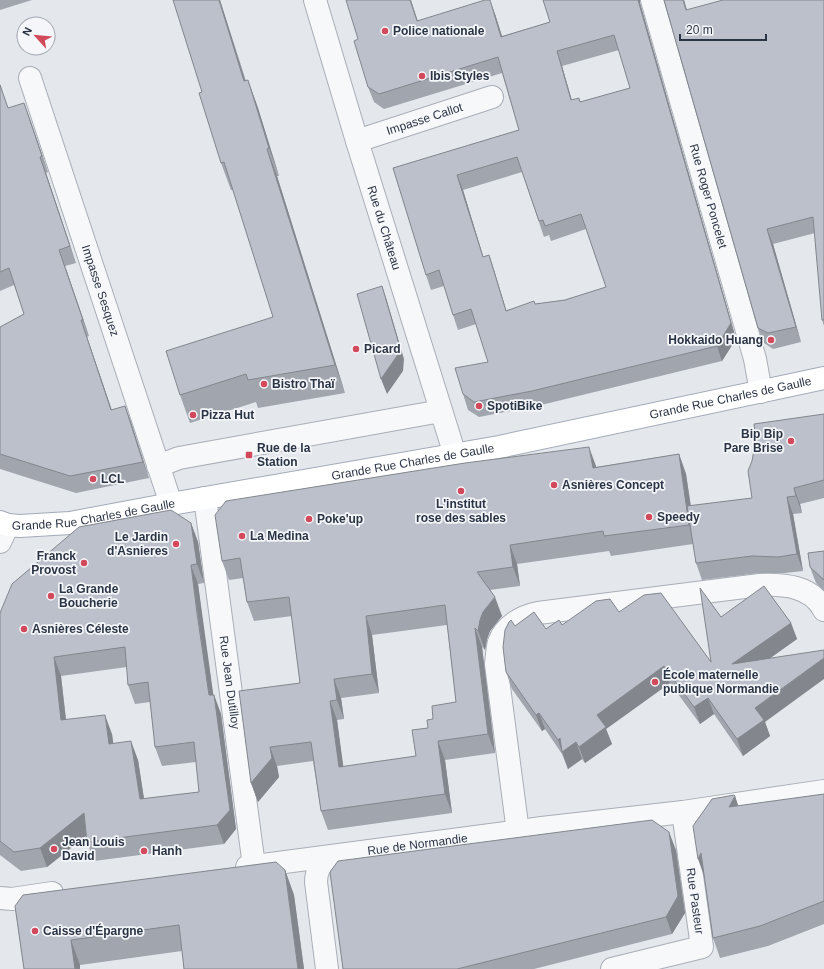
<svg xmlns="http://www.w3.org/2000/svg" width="824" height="969" viewBox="0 0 824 969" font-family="Arial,sans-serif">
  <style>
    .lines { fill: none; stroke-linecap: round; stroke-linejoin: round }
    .minor-casing { stroke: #a9aeb7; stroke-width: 24 }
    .major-casing { stroke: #a3abb8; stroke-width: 24 }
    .minor { stroke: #f7f8fa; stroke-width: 22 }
    .major { stroke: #fff; stroke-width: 22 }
    .wall { fill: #a1a5ae; fill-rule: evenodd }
    .shaded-wall { fill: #83868d }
    .building { fill: #bbc0ca; stroke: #83868d; fill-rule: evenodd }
    .poi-dot { fill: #d1495b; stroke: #f4f6f9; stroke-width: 1.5 }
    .labels { text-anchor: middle; stroke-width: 3.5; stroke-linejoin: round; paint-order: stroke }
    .poi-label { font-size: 12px; font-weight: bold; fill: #2b3445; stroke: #f4f6f9; text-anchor: start }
    .street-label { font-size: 12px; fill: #2b3445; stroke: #f4f6f9 }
  </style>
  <rect width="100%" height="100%" fill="#e4e7ec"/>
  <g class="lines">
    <defs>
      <g id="minor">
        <path id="s1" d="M315,0l42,141 98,314"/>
        <path id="s2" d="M652,0l103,359 6,33"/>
        <path id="s3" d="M30,78l141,426"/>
        <path id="s4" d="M357,141l135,-44"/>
        <path d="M158,466l21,-8 262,-47"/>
        <path id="s5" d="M205,498l49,368"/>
        <path d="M0,542l8,-17"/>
        <path d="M518,832l-22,-168c1,-7 1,-15 3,-22 6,-16 23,-26 39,-29l222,-28c24,-1 52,1 64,25"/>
        <path id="s6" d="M247,867l295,-39 141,-16 141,-21"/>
        <path d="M0,898l12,1 40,-6"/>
        <path d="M327,969l-11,-87c0,-11 4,-18 13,-25"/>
        <path d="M612,969l90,-22 -19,-135"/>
      </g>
      <g id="major">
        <path id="s7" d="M0,522l8,3 12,1 50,-3 101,-19 328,-57 325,-69"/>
      </g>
    </defs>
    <use href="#minor" class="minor-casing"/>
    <use href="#major" class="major-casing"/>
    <use href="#minor" class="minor"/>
    <use href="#major" class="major"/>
  </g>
  <path class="wall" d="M0,0h32l-32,10z
    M220,0l26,81 2,-1 10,28 21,68h-2l68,217 -87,15 -2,-6 -66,21 -10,-28 93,-78 -40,-127h-2l-10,-27z
    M543,0h97v3l96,336 -14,22 -185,45 -58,11 -11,-7 -5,-16 25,-32 -12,-38 -18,6 -5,-15 -9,-29 -13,4 -5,-15 -33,-107 126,-38 -17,-57 -118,36 -10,-7 -6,-15 -10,-48 60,-18 77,-7 7,22 48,-14zM619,50l11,38 -50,14 -8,-2 -10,-34zM522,172l22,65 5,-2 2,6 35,-12 20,58 -41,13 -30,4 -29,6 -12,-40 -5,-15 -6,2 -20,-67z
    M664,0h20l3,10 137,-10v326l-2,-6 -7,-87 -42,11 28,98 -28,7 -9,-6 -6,-15z
    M0,84l8,24 16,-5 24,69 -2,1 30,90 -11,3 24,70 -2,1 25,73 13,-4 24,72 -73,15 -76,-24v-142l24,-13 -10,-29 -14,6z
    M824,414v84l-24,6 2,9 -9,1 10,57 -18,2h-26l-57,7 -6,-17 -3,-19 -82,12 -2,-5 -92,13 3,22 -30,4 12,26 -12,15 -3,8 -2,11 -3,-3 13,106 -50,7 7,53 -124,17 -7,-19 -8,-50 -36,5 2,11 -21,25 -7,-19 49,-100 -8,-67 -38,5 -7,-19 -4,-24 -14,2 -7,-19 374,-94 83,-13 7,20 5,32 61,-8zM447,625l9,77 -23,17 -17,37 -73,11 -6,-47 7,-1 -3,-21 38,-5 -7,-58z
    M191,523l7,19 6,41 -6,1 6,48 9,63h1l7,19 15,115 -12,15 -130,17 -7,-19 -1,-6 -39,31 -26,4 -21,-16v-242zM127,667l1,18 7,19 15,-2 5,45 7,19 34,-4 3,30 -55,7 -6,-39 -25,-16 -1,-10 -46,-15 -5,-43z
    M824,551v40l-8,-8 -6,-16z
    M619,612l92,50 10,-45 70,6 6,16 -27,19 -5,64 5,14 -27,20 -29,-42 -14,10 -30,-41 -64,46 6,15 -27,19 -3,-4 -14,10 -6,-15 -17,-25 -3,2 -30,-42 -6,-17 9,-46 31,3 16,-4z
    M824,794v130l-56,22 -48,12 -7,-20 -8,-60 30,-82 3,10z
    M676,850l9,63 -13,21 -138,35h-191z
    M285,870l9,25 10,74h-120l-2,-18 -102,14v4h-56l-9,-63z"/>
  <path class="shaded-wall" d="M219,0h1l34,109 -10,-28z
    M410,0h1l12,37 -6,-16z
    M490,0l5,14 12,38 -6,-15z
    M638,0h2v3l96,336 -14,22 -5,-15z
    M683,0h1l7,25 -5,-15z
    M557,51l5,15 14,50 -5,-16z
    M248,80l10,28 21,68 -10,-28z
    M24,103l6,16 18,53 -6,-16z
    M267,149l10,27 68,217 -10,-28z
    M40,157l6,16 30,90 -6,-17z
    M457,175l6,15 25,82 -5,-15z
    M767,229l6,15 28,98 -5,-15z
    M59,250l6,16 24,70 -6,-16z
    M489,255l5,15 17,56 -5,-15z
    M382,286l5,15 17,58 -1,12 -16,23 -6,-15z
    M81,320l6,17 30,89 -6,-16z
    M125,406l6,16 18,56 -6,-16z
    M589,447l7,19 4,21 -7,-19z
    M679,454l7,20 10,70 -7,-19z
    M794,488l6,16 2,9 -6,-17z
    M787,497l6,17 10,57 -6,-17z
    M191,523l7,19 6,41 -7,-19z
    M510,545l7,19 3,22 -7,-19z
    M191,565l7,19 18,130 -7,-19z
    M495,597l7,19 -12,15 -3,8 -2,11 -7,-19 2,-11 3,-8z
    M366,616l6,19 7,58 -7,-19z
    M791,623l6,16 -59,42 -6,-17z
    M475,628l7,19 13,106 -7,-19z
    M54,657l7,19 7,63 -7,-19z
    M824,658v21l-59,43 5,14 -27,20 -6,-17 18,-31z
    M664,666l6,17 -64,46 6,15 -27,19 -6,-16 18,-32z
    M334,679l7,19 3,21 -7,-19z
    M214,695l7,19 15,115 -12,15 -7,-19z
    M708,698l6,16 -14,10 -6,-17z
    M330,701l7,19 9,66 -7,-19z
    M539,713l6,16 -3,2 -6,-16z
    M105,715l7,19 4,29 -7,-19z
    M560,738l16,4 6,17 -14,10 -10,-29z
    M131,741l7,19 9,58 -7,-19z
    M438,741l7,19 7,53 -7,-19z
    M270,747l7,19 2,11 -21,25 -7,-19z
    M735,796l7,21 -13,-10z
    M84,813l7,19 -44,35 -7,-19z
    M669,832l7,18 9,63 -13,21 -6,-17z
    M701,853l4,26 -7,-20z
    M285,870l9,25 10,74h-6z
    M71,940l9,25v4h-5z"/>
  <path class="building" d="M173,0h46l25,81 4,-1 21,68 -2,1 68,216 -87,15 -2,-6 -66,21 -14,-44 107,-34 -49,-155 -3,1 -22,-70 3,-1z
    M346,0h64l7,21 68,-21h5l11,37 49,-15 -7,-22h95l93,323 -14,23 -185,45 -58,11 -11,-8 -8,-26 33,-6 -17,-53 -18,6 -14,-45 -13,5 -33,-107 126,-38 -21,-73 -119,37 -11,-7 -14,-46 4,-2zM614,35l16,53 -50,14 -1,-4 -8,2 -14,-49zM517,157l22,64 4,-1 2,6 36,-12 25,73 -41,13 -30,4 -1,-3 -28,10 -17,-56 -6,2 -26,-82z
    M664,0h19l3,10 37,-10h101v320h-2l-9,-103 -46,12 29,98 -28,6 -10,-5z
    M0,85l8,23 16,-5 18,53 -2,1 30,89 -11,4 24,70h-2l30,90 14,-4 18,56 -73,14 -70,-22v-127l24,-13 -15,-46 -9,4z
    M382,286l17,58 -2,12 -16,23 -24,-85z
    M824,414v66l-30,8 2,8 -9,1 10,57 -19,3 -26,-1 -56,7 -9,-57 65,-8 -4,-27 4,-10 4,-23 -2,-14z
    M589,447l4,21 86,-14 10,71 -85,11 -1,-5 -93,14 3,22 -36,5 18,25 -12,15 -3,8 -2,11 -3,-3 13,106 -50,7 7,53 -124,17 -10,-69 -41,5 2,11 -21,25 -12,-92 61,-8 -11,-86 -42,5 -7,-44 -18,3 -7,-46 11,-14 239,-38zM445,605l11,97 -24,4 1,13 -6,1 1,8 -16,2 4,26 -77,11 -9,-66 7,-1 -3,-21 38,-5 -6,-58z
    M171,510l20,13 6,41 -6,1 6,48 12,82h5l16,115 -13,15 -130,17 -3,-29 -44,35 -26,4 -14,-11v-228l12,-29 67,-57zM125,647l3,38 20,-3 7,65 39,-5 5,50 -59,7 -9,-58 -22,3 -4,-29 -44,5 -7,-63z
    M824,551v29l-14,-13 -2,-14z
    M764,586l27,37 -59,41 92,-14v8l-69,50 9,12 -27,19 -29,-41 -14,9 -30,-41 -67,49 9,12 -27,20 -3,-5 -14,10 -2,-14 -2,2 -19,-27 -3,2 -30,-43 -3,-25 2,-17 4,-8 2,-2 4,6 19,-14 12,17 13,-9 3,5 34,-24 14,-2 9,13 25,-17 17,-2 50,69 -11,-74 21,29z
    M824,794v107l-64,25 -47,12 -12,-85 -3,6 -5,-33 19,-27 22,-4 1,1 -6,11z
    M652,820l17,12 9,64 -12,21 -209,52h-114l-13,-97 8,-11z
    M276,862l9,8 13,99h-114l-5,-44 -108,15 4,29h-51l-9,-63 8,-11z"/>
  <g class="poi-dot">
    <circle cx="385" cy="31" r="4"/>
    <circle cx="422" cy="76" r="4"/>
    <circle cx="771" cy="340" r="4"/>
    <circle cx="356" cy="349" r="4"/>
    <circle cx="264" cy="384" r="4"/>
    <circle cx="479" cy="406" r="4"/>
    <circle cx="193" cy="415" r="4"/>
    <circle cx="791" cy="441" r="4"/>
    <rect x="245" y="451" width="8" height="8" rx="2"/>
    <circle cx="93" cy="479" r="4"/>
    <circle cx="554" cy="485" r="4"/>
    <circle cx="461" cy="491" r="4"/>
    <circle cx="649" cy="517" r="4"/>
    <circle cx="309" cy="519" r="4"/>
    <circle cx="242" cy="536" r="4"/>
    <circle cx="176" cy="544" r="4"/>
    <circle cx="84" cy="563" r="4"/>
    <circle cx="51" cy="596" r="4"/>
    <circle cx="24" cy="629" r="4"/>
    <circle cx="655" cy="682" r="4"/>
    <circle cx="54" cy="849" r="4"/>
    <circle cx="144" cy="851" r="4"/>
    <circle cx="35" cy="931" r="4"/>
  </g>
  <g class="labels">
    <g class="poi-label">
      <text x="393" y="35">Police nationale</text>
      <text x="430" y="80">Ibis Styles</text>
      <text x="763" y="344" text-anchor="end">Hokkaido Huang</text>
      <text x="364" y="353">Picard</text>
      <text x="272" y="388">Bistro Thaï</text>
      <text x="487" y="410">SpotiBike</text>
      <text x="201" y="419">Pizza Hut</text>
      <text x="783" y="438" text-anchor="end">Bip Bip<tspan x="783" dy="14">Pare Brise</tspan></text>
      <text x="257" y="452">Rue de la<tspan x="257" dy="14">Station</tspan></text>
      <text x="101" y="483">LCL</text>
      <text x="562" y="489">Asnières Concept</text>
      <text x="461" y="508" text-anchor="middle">L'institut<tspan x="461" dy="14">rose des sables</tspan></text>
      <text x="657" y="521">Speedy</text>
      <text x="317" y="523">Poke'up</text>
      <text x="250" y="540">La Medina</text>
      <text x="168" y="541" text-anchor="end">Le Jardin<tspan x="168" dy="14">d'Asnieres</tspan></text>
      <text x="76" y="560" text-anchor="end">Franck<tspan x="76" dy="14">Provost</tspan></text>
      <text x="59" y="593">La Grande<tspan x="59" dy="14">Boucherie</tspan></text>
      <text x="32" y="633">Asnières Céleste</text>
      <text x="663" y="679">École maternelle<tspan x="663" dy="14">publique Normandie</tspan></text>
      <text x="62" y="846">Jean Louis<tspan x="62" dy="14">David</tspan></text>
      <text x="152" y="855">Hanh</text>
      <text x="43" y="935">Caisse d'Épargne</text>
    </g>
    <g class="street-label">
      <text dy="4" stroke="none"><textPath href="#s4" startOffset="71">Impasse Callot</textPath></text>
      <text dy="4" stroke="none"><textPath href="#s2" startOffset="204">Rue Roger Poncelet</textPath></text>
      <text dy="4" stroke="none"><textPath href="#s1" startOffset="238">Rue du Château</textPath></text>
      <text dy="4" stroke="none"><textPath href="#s3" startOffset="224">Impasse Sesquez</textPath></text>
      <text dy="4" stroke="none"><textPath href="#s7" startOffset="743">Grande Rue Charles de Gaulle</textPath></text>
      <text dy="4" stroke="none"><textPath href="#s7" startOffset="419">Grande Rue Charles de Gaulle</textPath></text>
      <text dy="4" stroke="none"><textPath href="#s7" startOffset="95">Grande Rue Charles de Gaulle</textPath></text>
      <text dy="4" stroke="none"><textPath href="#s5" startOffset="186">Rue Jean Dutilloy</textPath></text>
      <text dy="4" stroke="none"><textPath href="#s6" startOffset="172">Rue de Normandie</textPath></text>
      <text transform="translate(695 901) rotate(82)" y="4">Rue Pasteur</text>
    </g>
  </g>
  <g transform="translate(36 36) rotate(297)"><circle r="19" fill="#f4f6f9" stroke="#a4a8b1"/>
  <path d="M0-3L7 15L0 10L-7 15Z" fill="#d1495b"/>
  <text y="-6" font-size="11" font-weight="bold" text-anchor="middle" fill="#2b3445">N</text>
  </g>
  <path d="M680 34v6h86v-6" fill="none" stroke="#2b3445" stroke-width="2"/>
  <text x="686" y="34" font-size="12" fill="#2b3445" stroke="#f4f6f9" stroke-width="3" paint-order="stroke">20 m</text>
</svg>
